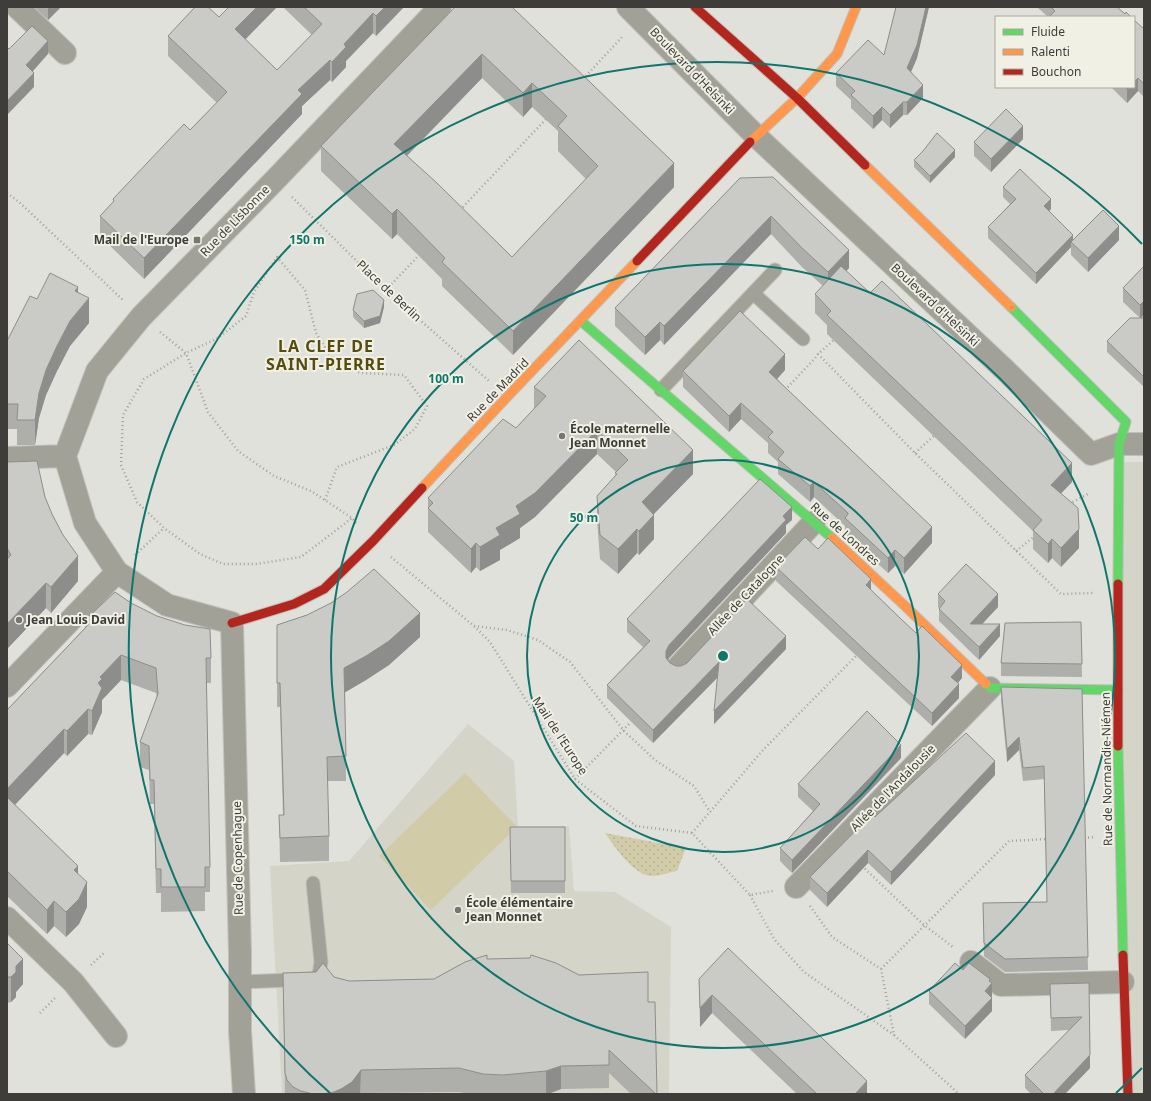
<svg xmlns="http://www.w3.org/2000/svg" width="1151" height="1101" viewBox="0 0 1151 1101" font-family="'Noto Sans',sans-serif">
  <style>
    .built { fill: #d5d4c9 }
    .grass { fill: url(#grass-dots) }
    .pitch { fill: #d1cca7 }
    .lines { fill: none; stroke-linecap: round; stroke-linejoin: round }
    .lane-casing { stroke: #c0bfbb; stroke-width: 15 }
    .street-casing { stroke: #c0bfbb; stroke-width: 24 }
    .fast-casing { stroke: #c0bfbb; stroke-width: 11 }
    .slow-casing { stroke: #c0bfbb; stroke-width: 11 }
    .jam-casing { stroke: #c0bfbb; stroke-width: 11 }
    .path { stroke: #a2a19a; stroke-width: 2.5; stroke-dasharray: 1 3; stroke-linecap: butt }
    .lane { stroke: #a2a197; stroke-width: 13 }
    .street { stroke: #a2a197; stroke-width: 22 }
    .fast { stroke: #63d668; stroke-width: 9 }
    .slow { stroke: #ff974d; stroke-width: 9 }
    .jam { stroke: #b3261e; stroke-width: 9 }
    .wall { fill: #aeaeaa; fill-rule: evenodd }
    .shaded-wall { fill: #8d8d8b }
    .building { fill: #cacac6; stroke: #8d8d8b; fill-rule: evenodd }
    .ring { fill: none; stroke: #0f766e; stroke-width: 2 }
    .poi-dot { fill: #777672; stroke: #f1f0e5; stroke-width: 1.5 }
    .labels { text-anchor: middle; stroke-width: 4; stroke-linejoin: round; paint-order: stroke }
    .street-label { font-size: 12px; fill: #3e3d39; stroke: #f1f0e5 }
    .poi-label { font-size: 12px; font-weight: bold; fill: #3e3d39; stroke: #f1f0e5; text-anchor: start }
    .district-label { font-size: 16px; font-weight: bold; letter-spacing: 1px; fill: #564c0d; stroke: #f1f0e5 }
    .centre { fill: #0f766e; stroke: #f1f0e5; stroke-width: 2 }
    .ring-label { font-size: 12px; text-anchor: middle; font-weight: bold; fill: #0f766e; stroke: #f1f0e5; stroke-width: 4; stroke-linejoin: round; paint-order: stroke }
  </style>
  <defs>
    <pattern id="grass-dots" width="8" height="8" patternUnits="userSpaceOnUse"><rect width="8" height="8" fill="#d1cca7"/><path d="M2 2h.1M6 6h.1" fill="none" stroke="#b4b090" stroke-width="1.8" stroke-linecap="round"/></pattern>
  </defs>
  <rect width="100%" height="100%" fill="#e1e1db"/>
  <path class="built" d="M1118,462h26v632h-17z
    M468,724l46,37 4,65h51l5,65 41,1 56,35 -2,167h-387l-12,-228 79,-5z"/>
  <path class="grass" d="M605,833l81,15 -9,23c-8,1 -17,5 -25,5 -18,0 -38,-30 -47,-43z"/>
  <path class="pitch" d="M465,773l52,54 -86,83 -52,-54z"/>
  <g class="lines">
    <defs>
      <path id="lane" d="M753,293l50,46
        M661,390l114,-120
        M240,982l74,-3 5,-5 2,-12 -8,-79"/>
      <path id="street" d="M17,7l48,46
        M628,7l128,129 248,233 87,85 28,-10h25
        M65,456l20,67 32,49 50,33 65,18 8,331v77l4,63
        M65,456l32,-85 44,-54 134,-137 165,-173
        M7,458l58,-2
        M678,667l136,-145
        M7,686l110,-114
        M796,887l194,-199
        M7,918l66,64 43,54
        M971,962l30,23 122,-3"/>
      <path id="fast" d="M1011,307l115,115 -7,22 -1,140
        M581,321l251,217
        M986,684l4,4 128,2
        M1118,746l5,209"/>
      <path id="slow" d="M750,142l47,-44 40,-44 19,-47
        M865,165l146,142
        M422,488l85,-91 130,-136
        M832,538l73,68 81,78"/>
      <path id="jam" d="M695,7l102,91 68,67
        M637,261l113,-119
        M1118,584v162
        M232,623l62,-19 30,-15 49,-48 49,-53
        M1123,955l5,139"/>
    </defs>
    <use href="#lane" class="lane-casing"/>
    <use href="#street" class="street-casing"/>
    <use href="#fast" class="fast-casing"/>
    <use href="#slow" class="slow-casing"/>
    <use href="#jam" class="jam-casing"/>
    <path class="path" d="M583,79l40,-43
      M7,193l12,9 104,98
      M292,197l94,93 103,91
      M460,210l87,-92
      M386,290l34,-36
      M160,332l26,21 22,59 30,39 36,25 37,15 41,27 4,5
      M836,338l-18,16 97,99 146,141 32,-1
      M785,390l33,-35
      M915,453l20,-18
      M325,500l12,-33 57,-22 21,-16 12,-23 -23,-31 -43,-2 -27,-12 -18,-28 -11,-43 -28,-33 -23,35 -8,24 -28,22 -32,15 -42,26 -21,36 -2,50 16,37 27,26 36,26 23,10h33l45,-7 51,-39
      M1069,504l19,-10
      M1016,551l19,-15
      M135,555l29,-27
      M391,557l83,69 16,16 85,137 61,47 56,7 58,62 23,-4
      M474,626l33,4 31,10 32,22 54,69 31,29 39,26 16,26
      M575,779l56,-57
      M692,833l71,-83 96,-97
      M1084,838l11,-1
      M862,866l62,59 29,22
      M750,895l24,44 30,33 90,63
      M810,906l22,31 49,32 13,66 65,59
      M91,965l13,-12
      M881,969l128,-128 38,-2
      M40,1013l15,-15"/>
    <use href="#lane" class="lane"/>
    <use href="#street" class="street"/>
    <use href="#fast" class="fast"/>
    <use href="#slow" class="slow"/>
    <use href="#jam" class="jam"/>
  </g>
  <path class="wall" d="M34,7h27l-13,13z
    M277,7l-32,32 32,31 35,-35 -29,-28h121l-28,29 -3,-3 -27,28v6l-14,15 -2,-2 -28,26v8l-158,165 -44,-43v-20l13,-14v-3l77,-69 27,-27 -49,-47v-20l51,-19z
    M455,7l219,180 -161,168 -71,-69v-7l-45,-45 -5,5 -71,-68v-25zM482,78l41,39 9,-10 26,24v20l28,28 -74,78 -105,-101z
    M896,7h33l-12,51 -6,14 12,26 -16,17h-4l-13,13 -8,-8 -9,9 -22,-21v-8l-15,-14v-13l48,-18z
    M1037,7h80l8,7 6,3h-83z
    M1144,29v68l-6,-6 -11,12 -16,-16h23z
    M1023,139l-32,33 -17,-16v-14z
    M955,157l-25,26 -16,-16v-7z
    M740,178l109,90 -3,3 226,211 -11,11 18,55 -18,19 -9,-9 -4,5 -15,-14v-18l-206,-197v-9l-12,-12v-19l8,-8 -21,-19 -31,-33 -107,111 -4,-5 -15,15 -30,-29v-18z
    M1003,187l48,22 -2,2 24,29h46l-31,32 -17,-17v-8l-35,37 -48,-46v-11l22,-23 -7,-7z
    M1144,266l-3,52h3v69l-37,-35v-11l33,-23 -17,-16v-14z
    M78,292l11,31 -19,23 -13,25 -11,24 -7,23 -4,27h-18v-16h-10v-88l30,-42z
    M384,307l-4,16 -16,5 -11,-11v-7z
    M785,370l-8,9 155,164 -28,31 -9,-8 -7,7 -43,-39v-8l-31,-29 -4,5 -32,-28v-12l-10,-9v-10l-27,-24 -12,13 -46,-45v-16z
    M534,387l159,87 -39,40v25l-15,16 -2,-2 -19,21 -18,-15 -3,-39v-24l18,-20 1,-4 -19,-18 -62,63 -15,11v10l-20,12v10l-20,11 -4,-4 -5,6 -43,-41v-34l88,-70 18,-19z
    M7,462l38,35 33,84 -27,32 -5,-5 -39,41z
    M792,520l-6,5v8l-117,125 -1,2 2,3 6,3h5l105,-17 -72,75 4,-47 -65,66 -46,-45v-13l36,-38 -16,-15v-13z
    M818,549l53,41 91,88 -4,5 1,15 -27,28 -156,-145v-14z
    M938,594l60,13 -16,17 18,12 -21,24 -40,-39v-13l-1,-1z
    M307,615l113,22 -31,28 -23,15 -21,12 1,89h-19l2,55v25l-49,1 -1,-47h4l-3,-108h-3v-82z
    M85,620l126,38v25h-5l4,184v25h-5v19l-44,1v-19h-5l-2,-89h-4l-1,-34 -9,-3v-25l17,-44 -1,-5 -35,-13 -19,20v12l-10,23 -4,-1 -21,22 -3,-3 -49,52 63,69 9,33 -8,17 -13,13 -12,-11 -7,8 -40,-38v-186l78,-82z
    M1081,622l1,55 -81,-1v-13z
    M1001,687l81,2 6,281 -83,2 -21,-16 -1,-53 64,-1 -3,-123 -21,2 -4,-31 -12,12 -6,-61z
    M901,758l-109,115 -12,-12v-13l33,-37 -15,-14v-13z
    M995,775l-104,110 -23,-22 -41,44 -17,-17v-13l65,-60z
    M510,827h55v66h-54z
    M7,943l16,41 -7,8v5l-5,5 -4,1z
    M487,959l92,16 69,27 9,92h-26l-22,-21v15l-48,1 -13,5h-79l-10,-2 -98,1 -1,1h-75l-2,-121 51,4 15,4 85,-2z
    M699,979l168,115h-70l-85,-81 -12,14z
    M990,982l2,14 -1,1 1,14 -27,28 -36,-35v-13z
    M1089,983l1,85 -25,26h-34l-6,-6v-13l44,-45 -18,1 -1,-47z"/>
  <path class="shaded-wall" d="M48,7h13l-13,13z
    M257,7h20l-42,43v-21z
    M385,7h19l-28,29v-20z
    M926,7h3l-12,51 -10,23v-13z
    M373,13v20l-27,28v6l-14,15v-20l12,-18z
    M48,41v13l-22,25v-14z
    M482,54v24l-88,91v-25z
    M330,60v20l-28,26v8l-158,165v-21l154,-168z
    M34,73v14l-27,28v-14z
    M1138,78v13l-11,12v-14l3,-2h4v-5z
    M532,83v24l-9,10v-24z
    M923,85v13l-16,17v-13z
    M903,102v13l-13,13v-13z
    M882,107v13l-9,9v-13z
    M1023,126v13l-32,33v-13z
    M955,150v7l-25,26v-7z
    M674,163v24l-161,168v-24z
    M1051,199v10l-7,7v-10z
    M397,209v25l-5,5v-25z
    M771,216v18l-107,111v-19z
    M1119,226v14l-31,32v-14z
    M1073,235v8l-2,-1v5l-35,37v-11z
    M849,250v18l-21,22v-18z
    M78,287v25l11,-14v25l-19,23 -13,25 -11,24 -7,23 -4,27v-25l4,-27 7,-23 29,-79z
    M384,300v7l-4,16 -16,5v-7z
    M1144,301v14l-4,4v-14z
    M660,322v18l-15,15v-18z
    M785,354v16l-16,18v-16z
    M741,403v16l-12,13v-16z
    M597,430v24l-62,63 -15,11v10l-20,12v10l-20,11v-24l16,-19 20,-22z
    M693,450v24l-51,52v-24z
    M1072,463v19l-21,22v-19z
    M814,482v15l-4,5v-16z
    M792,507v13l-6,5v8l-117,125 -3,7v-14l3,-6 114,-129z
    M654,515v24l-15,16v-24z
    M932,527v16l-28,31v-16z
    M637,529v24l-19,21v-25z
    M1079,529v19l-18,19v-19z
    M1052,539v19l-4,5v-19z
    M476,543v24l-5,6v-24z
    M895,550v16l-7,7v-15z
    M78,556v25l-27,32v-26z
    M871,579v13l-5,-7z
    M46,583v25l-39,41v-25z
    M998,594v13l-28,30v-13z
    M420,613v24l-31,28 -23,15 -22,13v-25z
    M1000,624v12l-21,24v-13z
    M786,636v13l-72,75v-13z
    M121,655v25l-19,20v12l-10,23v-24l6,-28 2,-6z
    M719,662v14l-66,67v-13z
    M962,665v13l-11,12v-13z
    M959,684v14l-27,28v-13z
    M88,709v25l-21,22v-25z
    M64,729v24l-57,60v-24z
    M1019,737v13l-12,12v-13z
    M901,745v13l-109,115v-13z
    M995,761v14l-104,110v-13z
    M868,850v13l-41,44v-14z
    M78,866v24l-4,-20z
    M87,882v25l-8,17 -13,13v-25z
    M54,901v25l-7,8v-24z
    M23,959v25l-7,8v5l-5,5v-25l5,-11z
    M990,979v6l2,-2v13l-7,8v-13l4,-10z
    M712,995v18l-12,14v-19z
    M992,998v13l-27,28v-13z
    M1090,1055v13l-25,26h-12z
    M561,1066v23l-13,5h-2v-23z
    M361,1070l-1,24h-26v-2z
    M867,1081v13h-12z"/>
  <path class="building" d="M195,7h13l11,10 10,-10h28l-22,22 42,41 45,-46 -18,-17h81l-9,9 -3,-3 -29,31 2,3 -14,15 -2,-2 -32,30 4,4 -158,164 -44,-42 14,-15 -1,-2 71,-75 6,6 37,-38 -59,-56z
    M455,7h57l162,156 -161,168 -71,-69 3,-4 -48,-49 -5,5 -71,-68zM482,54l41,39 9,-10 35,33 -9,10 40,40 -86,91 -74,-73 -44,-40z
    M896,7h30l-9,38 -10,23 16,17 -16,17h-4l-13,13 -8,-8 -9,9 -22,-21 4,-4 -19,-18 32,-33 16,15z
    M1051,7h66l8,7 1,-2 5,5h-82l6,-6z
    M1134,20l10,9v55l-6,-6 -4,4z
    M32,26l16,15 -22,24 8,8 -27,28v-54l2,2z
    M1125,87h5l-3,2z
    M1006,109l17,17 -32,33 -17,-17z
    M937,133l18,17 -25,26 -16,-16 9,-9z
    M1020,169l31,30 -7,7 29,29 -37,38 -48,-46 28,-28 -13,-12z
    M773,177l76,73 -21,22 -26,-24 -31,-32 -107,110 -4,-4 -15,15 -30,-29 125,-130z
    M1103,210l16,16 -31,32 -17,-16z
    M841,266l29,27 12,-12 190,182 -21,22 27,23 1,21 -18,19 -9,-9 -4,5 -15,-14 9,-10 -215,-205 4,-4 -16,-17z
    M1144,266v35l-4,4 -17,-17z
    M50,273l28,14 -3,4 14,7 -19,23 -13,25 -11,24 -7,23 -4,27h-18l1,-16h-11v-63l23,-45 7,3z
    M373,290l11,10 -4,16 -16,5 -11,-11 4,-16z
    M740,311l45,43 -16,18 163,155 -28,31 -9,-8 -7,8 -43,-40 3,-4v-1l-34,-31 -4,4 -32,-27 6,-7 -16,-15 5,-5 -32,-29 -12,13 -46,-45z
    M1130,318h14v59l-37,-36z
    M579,340l114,110 -51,52 12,13 -15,16 -2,-2 -19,20 -18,-14 -3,-39 20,-22 -2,-1 13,-13 -31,-30 -62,63 -19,13 4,8 -24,14 4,7 -20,12 -4,-4 -5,6 -43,-41 5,-5 -5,-5 75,-79 13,9 30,-32 -12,-9z
    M37,461l8,36 7,17 11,21 15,21 -27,31 -5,-4 -39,41v-65l4,-4 -4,-7v-86z
    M760,479l32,28 -9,9 3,4 -117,125 -3,6v7l4,5 6,3h5l6,-3 60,-64 39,37 -72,75 5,-49 -66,68 -46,-45 43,-44 -23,-22z
    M805,537l13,12 10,-11 43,41 -5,6 35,34 15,14 6,-7 40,39 -11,12 8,7 -27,29 -156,-146z
    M966,564l32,30 -28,30h30l-21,23 -40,-38 6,-8 -7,-7z
    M374,569l46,44 -31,28 -23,15 -22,12 2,88 -19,1 2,79 -49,2 -1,-23h5l-4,-132h-3v-58l30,-10 24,-12 16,-11z
    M115,592l16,11 26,13 28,9 25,4 1,29h-5l4,209h-5v20h-44v-18h-5l-2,-89h-4l-1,-34 -9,-4 18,-48 -2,-26 -35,-13 -21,22 2,2 -4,4 4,5 -10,23 -4,-2 -21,22 -3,-2 -57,60v-79l82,-86 -4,-4z
    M1081,622l1,42 -81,-1 4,-40z
    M1001,687l81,2 6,268 -83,2 -21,-16 -1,-40 64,-1 -3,-136 -21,2 -4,-31 -12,12z
    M867,711l34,34 -109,115 -12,-12 40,-44 -22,-20z
    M966,733l29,28 -104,111 -23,-22 -41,43 -17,-16 62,-63 3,3z
    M7,797l71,69 -4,4 13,12 -8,17 -13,13 -12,-11 -7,9 -40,-39z
    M510,827h55v54h-54z
    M7,943l16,16 -7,7v6l-5,5h-4z
    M728,948l139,133 -12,13h-38l-105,-99 -12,13 -1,-29z
    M487,955v4l43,-1 1,-3 25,8 23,12 69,-3v30h7l2,92h-1l-47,-44v15l-48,1 -15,5 -43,4 -20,-1 -24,-6 -98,2 -9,12 -11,7 -7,3 -12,2h-9l-12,-3 -8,-4 -6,-7 -2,-7 -2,-100 33,-1 7,-9 11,14 15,4 85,-2 31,-17z
    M955,963l8,7 6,-7 21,16 -1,2 3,2 -7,8 7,7 -27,28 -36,-35z
    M1089,983l1,72 -37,39h-9l-19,-19 57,-58 -31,1 -1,-34z"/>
  <g class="ring">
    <circle cx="723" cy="656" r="196"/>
    <circle cx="723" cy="656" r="392"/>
    <path d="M1142 1068A588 588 0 0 1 1116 1093M330 1093A588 588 0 1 1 1142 244"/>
  </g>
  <g class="poi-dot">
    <rect x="193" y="236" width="8" height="8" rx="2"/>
    <circle cx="562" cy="436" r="4"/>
    <circle cx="19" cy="620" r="4"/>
    <circle cx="458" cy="910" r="4"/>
  </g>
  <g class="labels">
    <g class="street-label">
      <text transform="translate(692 71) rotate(46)" y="4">Boulevard d'Helsinki</text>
      <text transform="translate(235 221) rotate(-46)" y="4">Rue de Lisbonne</text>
      <text transform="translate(389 291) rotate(43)" y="4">Place de Berlin</text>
      <text transform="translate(935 305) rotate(43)" y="4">Boulevard d'Helsinki</text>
      <text transform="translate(498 390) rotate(-46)" y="4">Rue de Madrid</text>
      <text transform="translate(845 534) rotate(42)" y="4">Rue de Londres</text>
      <text transform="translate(746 595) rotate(-47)" y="4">Allée de Catalogne</text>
      <text transform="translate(560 736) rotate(57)" y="4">Mail de l'Europe</text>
      <text transform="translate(1107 769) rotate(-91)" y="4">Rue de Normandie-Niémen</text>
      <text transform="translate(893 788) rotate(-46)" y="4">Allée de l'Andalousie</text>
      <text transform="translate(238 858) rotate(-91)" y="4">Rue de Copenhague</text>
    </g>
    <g class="poi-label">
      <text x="189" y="244" text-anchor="end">Mail de l'Europe</text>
      <text x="570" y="433">École maternelle<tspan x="570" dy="14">Jean Monnet</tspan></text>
      <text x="27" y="624">Jean Louis David</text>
      <text x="466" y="907">École élémentaire<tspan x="466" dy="14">Jean Monnet</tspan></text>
    </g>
    <g class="district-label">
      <text x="326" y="352">LA CLEF DE<tspan x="326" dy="18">SAINT-PIERRE</tspan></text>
    </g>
  </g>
  <circle cx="723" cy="656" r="6" class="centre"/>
  <g class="ring-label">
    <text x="307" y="244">150 m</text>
    <text x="446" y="383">100 m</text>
    <text x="584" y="522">50 m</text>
  </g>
  <rect width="1151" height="1101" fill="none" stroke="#3e3d39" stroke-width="16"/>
  <rect x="995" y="16" width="140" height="72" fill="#f1f0e5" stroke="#a9a8a0"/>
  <rect x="1003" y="29" width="20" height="6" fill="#63d668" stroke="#a9a8a0"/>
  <text x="1031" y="36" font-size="12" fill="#3e3d39">Fluide</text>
  <rect x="1003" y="49" width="20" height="6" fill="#ff974d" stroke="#a9a8a0"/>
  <text x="1031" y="56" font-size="12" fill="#3e3d39">Ralenti</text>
  <rect x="1003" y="69" width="20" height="6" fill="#b3261e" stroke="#a9a8a0"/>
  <text x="1031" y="76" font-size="12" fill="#3e3d39">Bouchon</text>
</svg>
